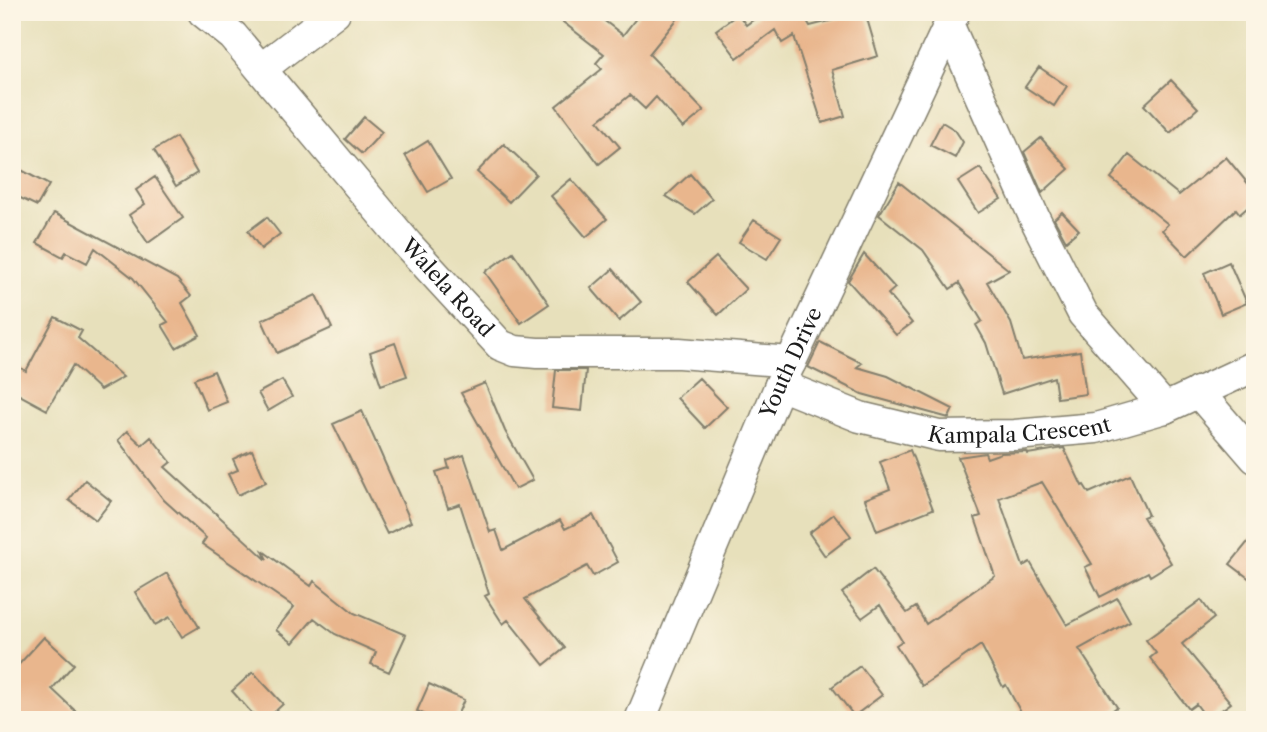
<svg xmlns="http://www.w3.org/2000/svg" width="1267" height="732" viewBox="0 0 1267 732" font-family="'Libre Caslon Text',serif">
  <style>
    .building { fill: #e9b68d }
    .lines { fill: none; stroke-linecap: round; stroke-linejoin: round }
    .minor-casing { stroke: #827e6c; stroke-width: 33 }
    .minor { stroke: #fff; stroke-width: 30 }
    .labels { text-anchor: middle; stroke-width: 5; stroke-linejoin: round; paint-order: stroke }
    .street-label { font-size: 21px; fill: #1c1c1c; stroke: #fcf5e5 }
  </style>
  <rect width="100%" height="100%" fill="#fcf5e5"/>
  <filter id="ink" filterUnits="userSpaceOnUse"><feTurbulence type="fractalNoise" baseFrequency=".0143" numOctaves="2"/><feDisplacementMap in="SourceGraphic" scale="14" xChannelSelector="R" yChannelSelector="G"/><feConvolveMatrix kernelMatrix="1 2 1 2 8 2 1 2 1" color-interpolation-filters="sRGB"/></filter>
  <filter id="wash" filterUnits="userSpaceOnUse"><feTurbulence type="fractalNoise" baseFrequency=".00686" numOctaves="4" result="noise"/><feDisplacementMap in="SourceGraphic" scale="28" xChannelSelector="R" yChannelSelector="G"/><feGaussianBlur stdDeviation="1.57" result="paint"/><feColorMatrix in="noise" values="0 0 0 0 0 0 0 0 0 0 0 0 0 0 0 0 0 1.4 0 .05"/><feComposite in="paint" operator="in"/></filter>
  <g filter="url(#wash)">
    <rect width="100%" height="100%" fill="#e7e0bb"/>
    <g id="blocks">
      <path class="building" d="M550,12h43l30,23 18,-23h42l-34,42 55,57 -21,17 -27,-31 -11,12 -15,-14 -32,26 22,26 -21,17 -43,-58 46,-37 -6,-6 8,-9z
        M764,12h38l8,14 55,-14 13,44 -46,14 13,46 -23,7 -28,-87 -12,7 -7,-13 -38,28 -21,-28 22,-16 8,11z
        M1039,67l28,19 -13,20 -29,-19z
        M1171,80l27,28 -28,25 -26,-28z
        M364,117l18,15 -20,22 -17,-15z
        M942,122l13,8 8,12 -8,16 -25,-13z
        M176,137l21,36 -21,13 -22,-36z
        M1041,138l28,31 -27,24 -18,-41z
        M428,141l23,38 -23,13 -23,-37z
        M504,144l32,30 -27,28 -32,-30z
        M1129,155l50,40 47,-38 29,35v9l-15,13 -4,-5 -49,47 -25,-26 6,-6 -57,-46z
        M12,165l37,20 -12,21 -25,-12z
        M980,168l21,31 -23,14 -20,-31z
        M690,174l22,25 -17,15 -29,-18z
        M155,177l28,41 -35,25 -19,-28 16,-11 -9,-14z
        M571,179l36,40 -21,18 -35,-41z
        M899,182l110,88 -22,12 24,41 11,37 58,-9 6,43 -29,4 -3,-21 -52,17 -16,-51 -10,-18 6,-4 -23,-38 -9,6 -27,-39 -44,-35z
        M1062,212l17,18 -13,11 -12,-22z
        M54,213l123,66 14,17 -9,7 18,32 -24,13 -14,-23 6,-3 -35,-44 -38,-30 -8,15 -21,-11 -3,5 -26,-14z
        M267,217l13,17 -19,15 -13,-18z
        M754,220l27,17 -14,22 -28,-17z
        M513,252l36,52 -28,19 -36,-51z
        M864,254l31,34 -7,6 24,29 -16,12 -48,-54z
        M716,257l30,32 -28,26 -30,-33z
        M1229,262l18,41 -26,11 -17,-41z
        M613,269l28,33 -22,19 -28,-33z
        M316,295l16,33 -55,25 -15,-33z
        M55,317l27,14 -4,7 45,39 -23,13 -27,-25 -26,45 -35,-19v-28l14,8z
        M820,342l42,21 -5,4 31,9 65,33 -4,9 -87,-24 -54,-27z
        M395,343l12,33 -26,9 -11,-33z
        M556,370h30l-4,41 -30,-3z
        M214,371l13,31 -20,8 -13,-31z
        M699,378l28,29 -22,21 -28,-30z
        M282,380l10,17 -24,14 -10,-18z
        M485,383l20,48 28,49 -18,9 -54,-96z
        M362,411l49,111 -24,12 -54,-110z
        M127,431l15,14 9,-8 20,25 -6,5 102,93 -4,-9 48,35 3,-5 40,32 52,22 -17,37 -18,-8 5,-12 -41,-18 -21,-16 -21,25 -17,-13 18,-23 -92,-63 4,-6 -42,-38 -46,-60z
        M1064,448l18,38 2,-1 5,8 41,-18 18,40 -5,2 28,46 -21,13 -2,-4 -48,25 -15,-30 7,-3 -50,-82 -43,16 24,68 7,-4 37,63 50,-27 13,23 -51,28 38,58 -17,13h-75l-19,-35 -3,2 -22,-42 -59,41 -26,-41 6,-4 -22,-36 -18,13 -20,-25 31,-24 34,44 9,-6 10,17 69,-48 -20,-58 6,-2 -23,-59 27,-4 2,5 14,-5 26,-1 1,2z
        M252,450l14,32 -28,13 -10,-21 10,-4 -5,-11z
        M910,450l23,59 -56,22 -12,-32 25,-10 -10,-27z
        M464,455l26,77 6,-2 7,20 57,-30 5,9 28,-14 25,47 -25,14 -6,-10 -62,33 40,49 -21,17 -36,-45 -5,4 -18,-28 4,-2 -29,-90 -12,4 -12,-36 13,-4 -2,-7z
        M85,480l26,21 -15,19 -27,-20z
        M834,514l17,22 -26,20 -16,-23z
        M1255,533v50l-25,-19z
        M167,573l32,54 -17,10 -12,-20 -15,8 -20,-33z
        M1201,600l13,18 -32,26 49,59 -23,17 -12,-16 -7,5 -39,-51 6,-5 -10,-13z
        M44,637l30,27 -22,25 33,31h-73v-48z
        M860,666l22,29 -28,21 -22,-29z
        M253,672l30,32 -17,16h-8l-26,-29z
        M429,684l35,16 -9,20h-19l-19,-9z"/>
    </g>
  </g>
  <g filter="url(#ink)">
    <use href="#blocks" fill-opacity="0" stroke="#827e6c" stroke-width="2"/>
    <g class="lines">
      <defs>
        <g id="minor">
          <path id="s1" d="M203,12l30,24 175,209 92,100 15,6 22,2h142l112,9"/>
          <path d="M949,26l86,193 48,95 82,94"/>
          <path d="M261,69l74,-57"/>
          <path id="s2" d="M780,385l80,32 79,19 76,-1 81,-7 69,-20 90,-42"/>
          <path d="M1198,392l57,66"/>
          <path id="s3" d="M640,720l140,-335 175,-373"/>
        </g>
      </defs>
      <use href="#minor" class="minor-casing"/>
      <use href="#minor" class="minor"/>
    </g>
  </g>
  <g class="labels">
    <g class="street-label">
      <text dy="7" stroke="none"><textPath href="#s1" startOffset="369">Walela Road</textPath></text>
      <text dy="7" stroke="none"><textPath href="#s3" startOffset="388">Youth Drive</textPath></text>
      <text dy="7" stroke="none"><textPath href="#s2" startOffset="248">Kampala Crescent</textPath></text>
    </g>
  </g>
  <rect width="1267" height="732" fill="none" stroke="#fcf5e5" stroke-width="42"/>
</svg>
